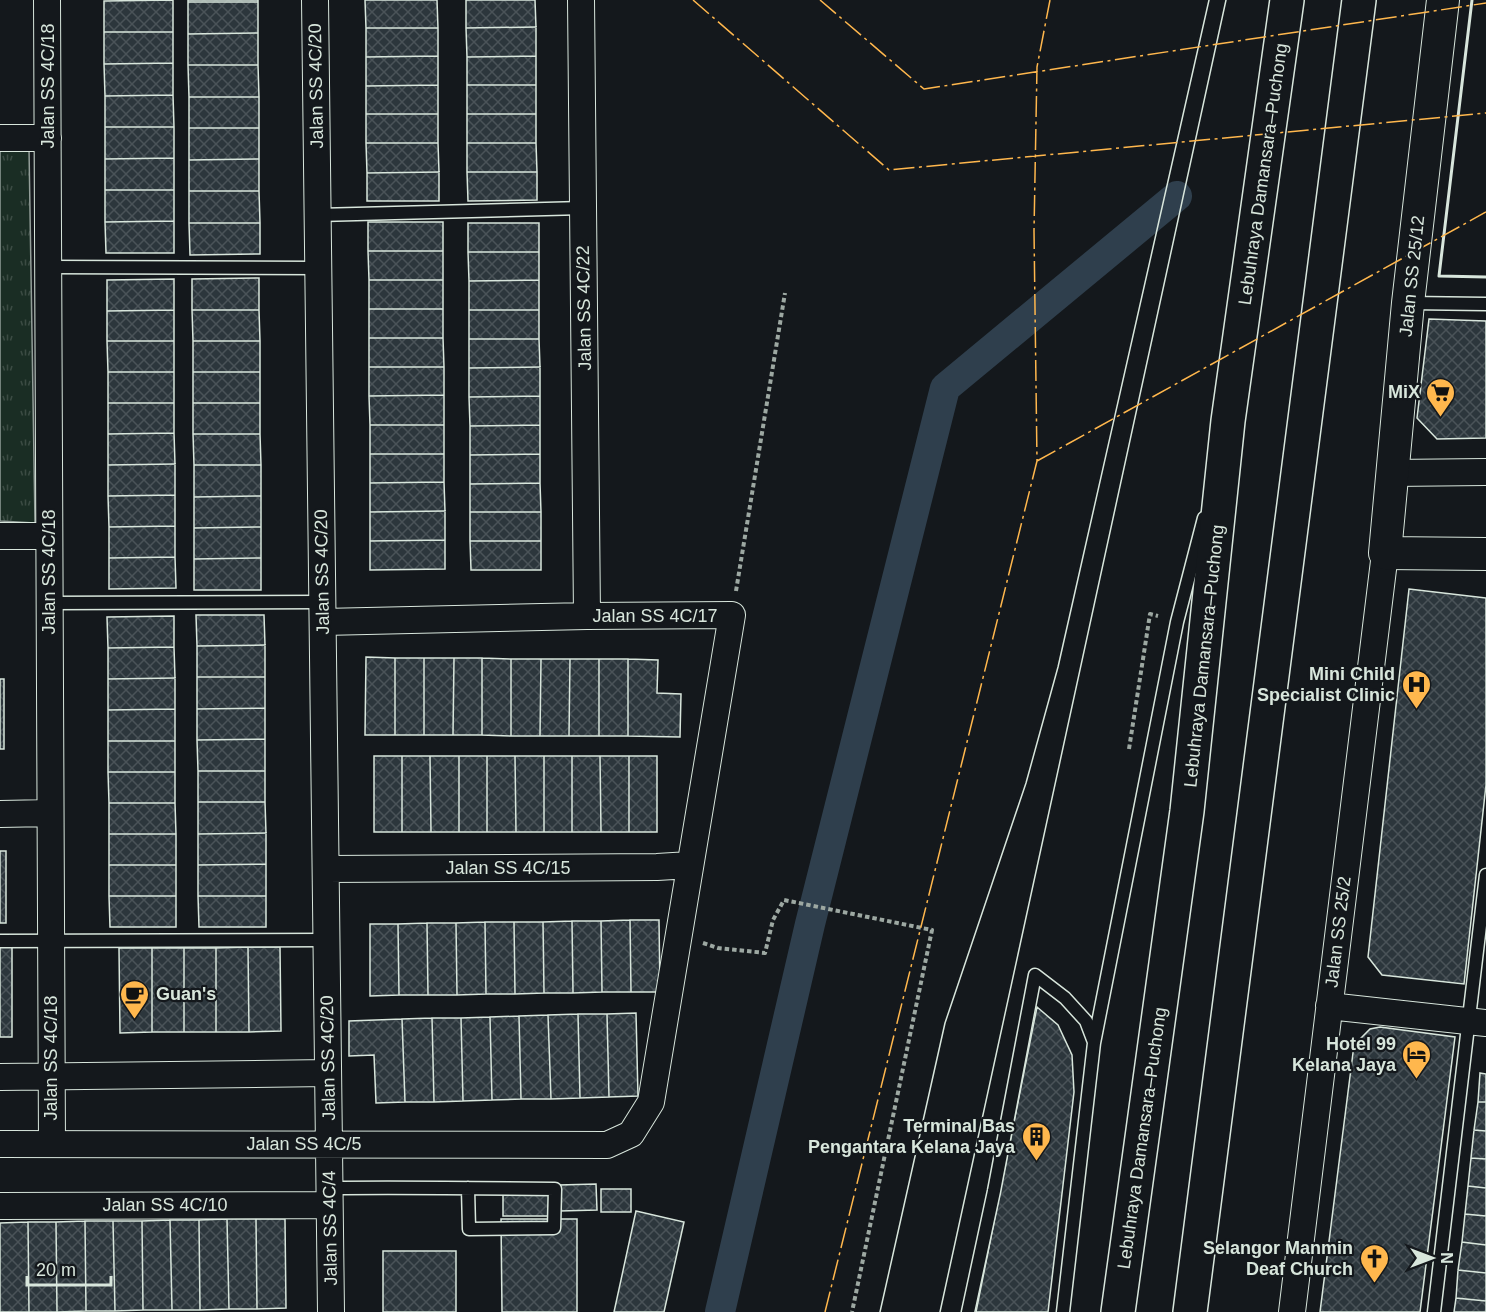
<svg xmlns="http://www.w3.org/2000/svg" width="1486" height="1312" viewBox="0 0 1486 1312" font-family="Helvetica,sans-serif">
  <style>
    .grass { fill: url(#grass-tufts); stroke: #939e99; stroke-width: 1.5 }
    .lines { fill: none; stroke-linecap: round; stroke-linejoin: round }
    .canal { stroke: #2f3f4d; stroke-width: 30 }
    .building { fill: url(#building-cross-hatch); stroke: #d8e6dc; stroke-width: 1.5 }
    .service-casing { stroke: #d8e6dc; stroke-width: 15 }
    .minor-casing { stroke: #d8e6dc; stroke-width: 28 }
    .tertiary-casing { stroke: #d8e6dc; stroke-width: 34 }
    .motorway-casing { stroke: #d8e6dc; stroke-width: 36 }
    .path { stroke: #9da8a2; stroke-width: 4; stroke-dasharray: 4.5 3; stroke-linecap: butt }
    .service { stroke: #14181c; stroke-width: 12 }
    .minor { stroke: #14181c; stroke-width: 26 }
    .tertiary { stroke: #14181c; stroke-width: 32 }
    .motorway { stroke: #14181c; stroke-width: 33 }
    .tram { stroke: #d8e6dc; stroke-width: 1.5 }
    .wall { stroke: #d8e6dc; stroke-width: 3 }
    .power { stroke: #ffb74d; stroke-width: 1.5; stroke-dasharray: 21 4.5 3 4.5; stroke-linecap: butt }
    .labels { text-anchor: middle; stroke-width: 4.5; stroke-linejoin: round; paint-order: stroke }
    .street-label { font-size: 18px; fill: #d8e6dc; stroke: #14181c }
    .poi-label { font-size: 18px; font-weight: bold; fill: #d8e6dc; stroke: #14181c; text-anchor: end }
  </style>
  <defs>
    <pattern id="grass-tufts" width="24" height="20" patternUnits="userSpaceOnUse" patternTransform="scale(1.5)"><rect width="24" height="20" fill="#1a2d24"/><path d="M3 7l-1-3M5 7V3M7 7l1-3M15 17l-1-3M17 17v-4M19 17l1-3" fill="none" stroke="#3b4b43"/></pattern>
    <pattern id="building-cross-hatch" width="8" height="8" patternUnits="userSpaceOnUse" patternTransform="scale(1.5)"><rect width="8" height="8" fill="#2c363c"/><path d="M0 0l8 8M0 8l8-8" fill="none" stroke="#4a5358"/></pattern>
  </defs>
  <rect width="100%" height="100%" fill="#14181c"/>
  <path class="grass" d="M0,148h29l6,375 -35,-2z"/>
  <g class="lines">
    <path class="canal" d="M720,1312l90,-388 135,-536 232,-192"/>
  </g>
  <path class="building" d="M173,0v32h-69v-31z
    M188,0h70v2h-70z
    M365,0h72l1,28h-72z
    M466,0h69l1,27 -70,1z
    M188,2h70v31l-70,1z
    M536,27v29l-69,1 -1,-29z
    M366,28h72v28l-72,1z
    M104,32h69v31l-69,1z
    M258,33v32h-70v-31z
    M438,56v29l-72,1v-29z
    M536,56v29h-69v-28z
    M173,63v32l-68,1 -1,-32z
    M188,65h70l1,32h-70z
    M438,85v29h-72v-28z
    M467,85h69v29h-69z
    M173,95l1,32h-69v-31z
    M189,97h70v31h-70z
    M366,114h72v29h-72z
    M467,114h69v29h-69z
    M105,127h69v31l-69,1z
    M189,128h70v31l-70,1z
    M366,143h72l1,29 -72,1z
    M467,143h69l1,29h-70z
    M174,158v32h-69v-31z
    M259,159v32h-70v-31z
    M439,172v29h-72v-28z
    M467,172h70v28l-69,1z
    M105,190h69v31l-69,1z
    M189,191h70l1,32h-71z
    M174,221v32h-68l-1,-31z
    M368,222h75v29h-75z
    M189,223h71v31l-70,1z
    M468,223h71v29h-71z
    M368,251h75v29h-74z
    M468,252h71v28l-70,1z
    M259,278v32h-67v-31z
    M174,279v31l-67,1v-31z
    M369,280h74v29h-74z
    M539,280v30h-70v-29z
    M369,309h74v29h-74z
    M174,310v31h-67v-30z
    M192,310h67l1,31h-67z
    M469,310h70v29h-70z
    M1429,319l57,2v117l-49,1 -20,-21z
    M369,338h74l1,29h-75z
    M469,339h70l1,28 -71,1z
    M107,341h67v31h-66z
    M193,341h67v31h-67z
    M369,367h75v28l-75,1z
    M540,367v29l-71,1v-29z
    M108,372h66v31h-66z
    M193,372h67v31h-67z
    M444,395v30h-74l-1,-29z
    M540,396v29l-70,1 -1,-29z
    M108,403h66v30l-66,1z
    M193,403h67v31h-67z
    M370,425h74v29h-74z
    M540,425v29l-70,1v-29z
    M174,433l1,31 -67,1v-31z
    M193,434h67l1,31h-67z
    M370,454h74v28l-74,1z
    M540,454v29l-70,1v-29z
    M175,464v31l-67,1v-31z
    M194,465h67v31l-67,1z
    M444,482l1,29 -75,1v-29z
    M540,483l1,29h-71v-28z
    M175,495v31l-66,1 -1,-31z
    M261,496v31l-67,1v-31z
    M445,511v29l-75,1v-29z
    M470,512h71v29h-71z
    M175,526v31l-66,1v-31z
    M261,527v31l-67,1v-31z
    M445,540v29l-75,1v-29z
    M470,541h71v29h-70z
    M175,557l1,31 -67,1v-31z
    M261,558v32h-67v-31z
    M1409,589l77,9v187l-22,199 -82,-9 -14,-18z
    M196,615h68l1,30 -68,1z
    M174,616v31l-66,1 -1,-31z
    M265,645v32h-68v-31z
    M174,647l1,31 -67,1v-31z
    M366,657l29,1v77h-30z
    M395,658h29v77h-29z
    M424,658h30l-1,77h-29z
    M454,658h28v77h-29z
    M482,658l29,1v77l-29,-1z
    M511,659h30l-1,77h-29z
    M541,659h29l-1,77h-29z
    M570,659h29v77h-30z
    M599,659h29v77h-29z
    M628,659l30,1 -1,33 24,1 -1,43 -52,-1z
    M197,677h68v31l-68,1z
    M175,678v31l-67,1v-31z
    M0,679h4v70h-4z
    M265,708v31l-68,1v-31z
    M175,709v32h-67v-31z
    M265,739v32h-67l-1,-31z
    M108,741h67v31h-67z
    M374,756h28v76h-28z
    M402,756h28l1,76h-29z
    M430,756h29v76h-28z
    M459,756h28v76h-28z
    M487,756h28l1,76h-29z
    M515,756h29v76h-28z
    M544,756h28v76h-28z
    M572,756h28l1,76h-29z
    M600,756h29v76h-28z
    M629,756h28v76h-28z
    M198,771h67v31h-67z
    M108,772h67v31h-66z
    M198,802h67l1,31 -68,1z
    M109,803h66l1,31h-67z
    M266,833v31l-68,1v-31z
    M109,834h67v31h-67z
    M0,851h6v72h-6z
    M266,864v32h-68v-31z
    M109,865h67v31h-67z
    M109,896h67v31h-66z
    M198,896h68v31h-67z
    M630,920h29l1,72h-29z
    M630,920l1,72h-29l-1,-71z
    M572,921l1,72h-29l-1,-71z
    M572,921h29l1,71 -29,1z
    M485,922l1,72 -29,1 -1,-72z
    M485,922h29l1,72h-29z
    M514,922h29l1,71 -29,1z
    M427,923l1,72h-29l-1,-71z
    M427,923h29l1,72h-29z
    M370,924h28l1,71 -29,1z
    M0,946h12v91h-12z
    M248,947h32l1,84 -32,1z
    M248,947l1,85h-33v-84z
    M119,948h33v84l-32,1z
    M152,948h32v84h-32z
    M184,948h32v84h-32z
    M1037,1007l21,18 14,30 2,37 -26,220h-72z
    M636,1013l2,83 -29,1 -2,-83z
    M578,1014h29l2,83 -29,1z
    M578,1014l2,84 -29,1 -3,-84z
    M548,1015l3,84h-30l-2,-83z
    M519,1016l2,83 -29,1 -2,-83z
    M490,1017l2,83 -29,1 -2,-83z
    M432,1018h29l2,83 -29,1z
    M432,1018l2,84h-29l-3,-83z
    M402,1019l3,83 -29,1 -2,-48 -25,1v-35z
    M1380,1027l75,10 -35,275h-100l34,-267 16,-16z
    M1480,1073l6,1v28h-8z
    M1478,1102h8v29l-12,-1z
    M1474,1130l12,1v28l-15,-1z
    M1471,1158l15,1v29l-18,-2z
    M596,1184l1,26 -37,1 -1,-26z
    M1468,1186l18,2v28l-21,-2z
    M601,1189h30v23h-30z
    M503,1193h49v23h-49z
    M636,1211l48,11 -20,90h-50z
    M1465,1214l21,2v29l-24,-3z
    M227,1219l2,90 -29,1 -1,-90z
    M227,1219h29l1,90h-28z
    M256,1219h29l1,89 -29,1z
    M501,1219h76v93h-75z
    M170,1220l2,90h-29l-1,-89z
    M170,1220h29l1,90h-28z
    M85,1221l1,90 -29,1 -1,-90z
    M85,1221h28l2,90h-29z
    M113,1221h29l1,89 -28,1z
    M28,1222l1,90h-29v-89z
    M28,1222h28l1,90h-28z
    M1462,1242l24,3v28l-28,-3z
    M383,1251h73v61h-73z
    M1458,1270l28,3v28l-30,-3z
    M1456,1298l30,3v11h-32z"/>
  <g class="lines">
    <defs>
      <path id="service" d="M318,215l265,-7
        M48,267l271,1
        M1409,303l77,1
        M49,603l273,-1
        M0,941l327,-1
        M329,1188c76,-1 151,0 226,1l-1,39 -85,1 -1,-41
        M968,1312l26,-121 41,-216 30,23 21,23 8,21
        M1063,1312l31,-269 83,-421 27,-104
        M1434,1312l52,-437"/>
      <path id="minor" d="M47,0l5,1144
        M315,0l16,1312
        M581,0l6,616
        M0,138h48
        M1391,473l95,-1
        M0,536h49
        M0,814l50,-1
        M326,869l331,-2 33,-2
        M1329,1006l157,17
        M0,1077l328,-4
        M0,1144l607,1 24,-11 20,-32 81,-487 -145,1 -264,6
        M0,1206l329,-1
        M1292,1312l93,-759"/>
      <path id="tertiary" d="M1443,0l-35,303 -23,250 101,1"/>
      <path id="motorway" d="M1118,1312l69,-501 41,-390 59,-421
        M1190,1312l169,-1312"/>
    </defs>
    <use href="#service" class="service-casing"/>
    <use href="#minor" class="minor-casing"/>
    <use href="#tertiary" class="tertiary-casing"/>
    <use href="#motorway" class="motorway-casing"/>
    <path class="path" d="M736,591l49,-298
      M1129,749l21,-135 8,2
      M703,943l15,5 47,5 8,-33 11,-20 148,30 -80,382"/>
    <use href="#service" class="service"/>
    <use href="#minor" class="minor"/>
    <use href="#tertiary" class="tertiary"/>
    <use href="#motorway" class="motorway"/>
    <path class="tram" d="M880,1312l65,-289 81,-240 32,-116 151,-667
      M940,1312l286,-1312"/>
    <path class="wall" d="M1472,0l-33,276 47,1"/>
    <path class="power" d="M693,0l196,170 597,-57
      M820,0l104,89 562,-86
      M1037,461l449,-249
      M825,1312l212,-851 -3,-230 3,-164 13,-67"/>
  </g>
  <defs>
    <symbol id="supermarket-pin" viewBox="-11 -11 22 30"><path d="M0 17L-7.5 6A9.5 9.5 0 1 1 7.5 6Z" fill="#ffb74d" stroke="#14181c"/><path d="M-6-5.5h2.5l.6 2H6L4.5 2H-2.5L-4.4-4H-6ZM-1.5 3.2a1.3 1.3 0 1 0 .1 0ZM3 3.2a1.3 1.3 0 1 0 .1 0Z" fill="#111"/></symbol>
    <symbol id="hospital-pin" viewBox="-11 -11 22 30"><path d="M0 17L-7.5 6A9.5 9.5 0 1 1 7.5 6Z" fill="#ffb74d" stroke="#14181c"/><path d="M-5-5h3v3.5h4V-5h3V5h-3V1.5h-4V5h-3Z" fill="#111"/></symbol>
    <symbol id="cafe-pin" viewBox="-11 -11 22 30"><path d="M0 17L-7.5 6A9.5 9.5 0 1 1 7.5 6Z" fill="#ffb74d" stroke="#14181c"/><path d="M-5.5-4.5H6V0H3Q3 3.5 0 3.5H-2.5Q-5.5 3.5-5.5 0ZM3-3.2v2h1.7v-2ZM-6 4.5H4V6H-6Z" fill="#111"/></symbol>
    <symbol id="hotel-pin" viewBox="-11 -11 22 30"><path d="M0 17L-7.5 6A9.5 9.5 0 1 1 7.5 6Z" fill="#ffb74d" stroke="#14181c"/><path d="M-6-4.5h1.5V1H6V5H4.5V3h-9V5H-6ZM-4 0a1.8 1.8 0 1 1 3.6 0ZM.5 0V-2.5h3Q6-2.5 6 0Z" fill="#111"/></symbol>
    <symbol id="building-pin" viewBox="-11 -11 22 30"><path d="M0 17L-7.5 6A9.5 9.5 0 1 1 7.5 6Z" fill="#ffb74d" stroke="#14181c"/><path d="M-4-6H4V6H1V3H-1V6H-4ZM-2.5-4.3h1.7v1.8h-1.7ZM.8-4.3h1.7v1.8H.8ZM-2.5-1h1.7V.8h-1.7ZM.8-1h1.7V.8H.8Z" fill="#111"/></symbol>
    <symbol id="church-pin" viewBox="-11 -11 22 30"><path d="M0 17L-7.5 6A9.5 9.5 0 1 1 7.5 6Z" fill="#ffb74d" stroke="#14181c"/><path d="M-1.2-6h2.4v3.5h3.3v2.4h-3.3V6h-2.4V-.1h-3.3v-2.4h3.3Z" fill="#111"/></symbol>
  </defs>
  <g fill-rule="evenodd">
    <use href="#supermarket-pin" x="1424" y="376" width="33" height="45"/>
    <use href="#hospital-pin" x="1400" y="668" width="33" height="45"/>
    <use href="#cafe-pin" x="118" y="978" width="33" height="45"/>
    <use href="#hotel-pin" x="1400" y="1038" width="33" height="45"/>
    <use href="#building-pin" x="1020" y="1120" width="33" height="45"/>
    <use href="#church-pin" x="1358" y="1242" width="33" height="45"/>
  </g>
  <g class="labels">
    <g class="street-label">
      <text transform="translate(48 86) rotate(-90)" y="6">Jalan SS 4C/18</text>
      <text transform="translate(316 86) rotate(-91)" y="6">Jalan SS 4C/20</text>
      <text transform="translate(1263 174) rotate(-82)" y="6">Lebuhraya Damansara–Puchong</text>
      <text transform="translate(1412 276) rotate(-84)" y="6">Jalan SS 25/12</text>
      <text transform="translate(584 308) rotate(-91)" y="6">Jalan SS 4C/22</text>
      <text transform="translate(49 572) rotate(-90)" y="6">Jalan SS 4C/18</text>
      <text transform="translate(322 572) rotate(-91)" y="6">Jalan SS 4C/20</text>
      <text x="655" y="622">Jalan SS 4C/17</text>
      <text transform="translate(1204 656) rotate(-84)" y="6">Lebuhraya Damansara–Puchong</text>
      <text x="508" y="874">Jalan SS 4C/15</text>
      <text transform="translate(1338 932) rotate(-83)" y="6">Jalan SS 25/2</text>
      <text transform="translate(51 1058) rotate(-90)" y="6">Jalan SS 4C/18</text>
      <text transform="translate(328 1058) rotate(-91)" y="6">Jalan SS 4C/20</text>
      <text transform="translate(1142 1138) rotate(-82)" y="6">Lebuhraya Damansara–Puchong</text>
      <text x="304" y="1150">Jalan SS 4C/5</text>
      <text x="165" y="1211">Jalan SS 4C/10</text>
      <text transform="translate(330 1228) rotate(-91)" y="6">Jalan SS 4C/4</text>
    </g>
    <g class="poi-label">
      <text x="1420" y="398">MiX</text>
      <text x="1395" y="680">Mini Child<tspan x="1395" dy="21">Specialist Clinic</tspan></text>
      <text x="156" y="1000" text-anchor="start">Guan's</text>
      <text x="1396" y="1050">Hotel 99<tspan x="1396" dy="21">Kelana Jaya</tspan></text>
      <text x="1015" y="1132">Terminal Bas<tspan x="1015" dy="21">Pengantara Kelana Jaya</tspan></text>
      <text x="1353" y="1254">Selangor Manmin<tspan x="1353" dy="21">Deaf Church</tspan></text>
    </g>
  </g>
  <g transform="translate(1432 1258) rotate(90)" stroke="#14181c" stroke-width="4.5" paint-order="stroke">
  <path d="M0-4.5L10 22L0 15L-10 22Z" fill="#d8e6dc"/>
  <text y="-9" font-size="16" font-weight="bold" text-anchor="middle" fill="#d8e6dc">N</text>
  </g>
  <path d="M27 1276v9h84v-9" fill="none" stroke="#d8e6dc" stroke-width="3"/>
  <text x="36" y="1276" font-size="18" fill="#d8e6dc" stroke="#14181c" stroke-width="4.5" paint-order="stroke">20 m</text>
</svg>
